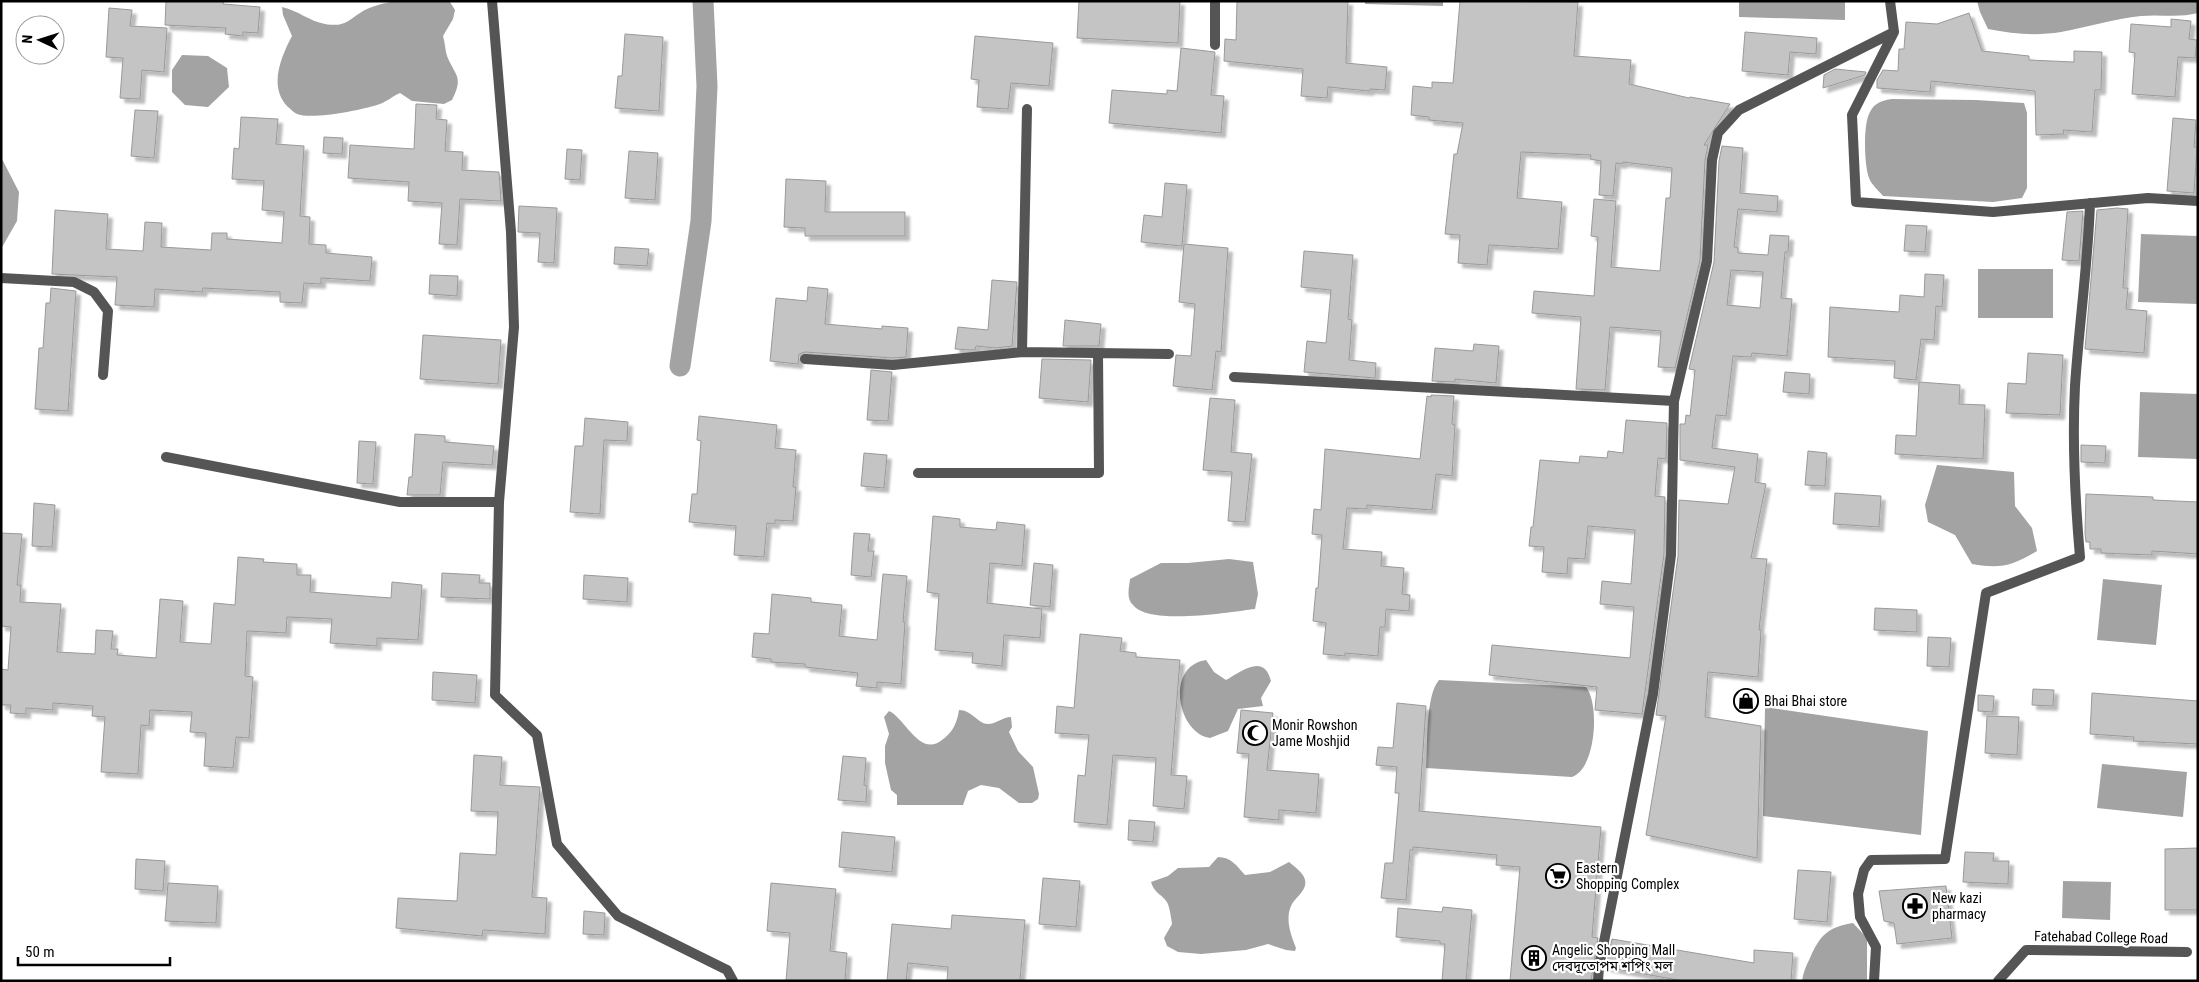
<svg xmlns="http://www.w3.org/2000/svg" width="2199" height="982" viewBox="0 0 2199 982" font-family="'Roboto Condensed','Noto Sans Bengali',sans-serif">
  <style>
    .water { fill: #a3a3a3 }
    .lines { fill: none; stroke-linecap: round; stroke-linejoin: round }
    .canal { stroke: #a3a3a3; stroke-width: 21 }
    .building { fill: #c4c4c4; stroke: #999; fill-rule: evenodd; filter: url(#shadow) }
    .street { stroke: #555; stroke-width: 10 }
    .labels { text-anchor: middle; stroke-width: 4.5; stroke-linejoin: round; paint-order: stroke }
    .poi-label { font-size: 14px; fill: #000; stroke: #fff; text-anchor: start }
    .street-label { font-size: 14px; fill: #000; stroke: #fff }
  </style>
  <defs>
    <filter id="shadow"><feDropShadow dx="4.5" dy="4.5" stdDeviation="1" flood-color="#0004"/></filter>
  </defs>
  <rect width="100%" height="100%" fill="#fff"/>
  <path class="water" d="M397,1h50l3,1 5,8 -2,9 -10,17c2,6 2,14 4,20 8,20 17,20 5,44l-8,4 -32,-3 -12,-8c-7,3 -15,10 -23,12 -16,5 -65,15 -80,9 -3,-1 -6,-5 -9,-7 -20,-20 -7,-50 4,-71l-9,-21 -1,-8c17,4 27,14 43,17 19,3 21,-2 35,-11 10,-7 24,-10 37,-12z
    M1365,1h78v5l-78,-2z
    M1739,1h106v19l-106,-3z
    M1977,1h221v12c-19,5 -38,1 -57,3 -27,3 -53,11 -80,16 -24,4 -49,2 -73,-3l-8,-17z
    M182,55l26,1 19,12 2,19 -21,20 -23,-2 -13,-13v-22z
    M1892,99l84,1 48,3 3,10v75l-5,10 -29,4 -110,-6c-4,-5 -12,-12 -14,-18 -5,-13 -6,-55 1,-66 4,-9 13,-12 22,-13z
    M1,157l18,35 -2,29 -16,28z
    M2141,234l57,2v68l-60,-2z
    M1978,269h75v49h-75z
    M2140,392l58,2v65l-60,-2z
    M1937,465l77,7 1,34 17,22 5,23c-25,15 -36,18 -65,13l-17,-29 -27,-13 -3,-17z
    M1229,559l24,3 5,32 -3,15c-25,3 -105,17 -122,-4 -7,-7 -4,-16 -3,-26l31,-16h27z
    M2103,579l59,6 -6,60 -59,-5z
    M1206,660l8,12 12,8c16,-9 38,-27 45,1l-10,17 2,8 -25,3 -10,22 -18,7c-33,-5 -45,-72 -4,-78z
    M1439,680l147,7c14,17 10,82 -14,90l-146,-9c2,-22 -1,-72 13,-88z
    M1765,707l163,24 -7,104 -158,-19z
    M959,710c13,0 19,14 29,14 8,0 15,-7 23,-7l1,10 -3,5 9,19 15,16 6,27 -1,5 -6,4h-13l-20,-15 -18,-3 -13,6 -5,14h-66v-10l-6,-5 -6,-27v-17l4,-12 -5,-17 5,-6c16,7 31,47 53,29 11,-8 15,-17 17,-30z
    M2102,764l85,8 -4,45 -86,-9z
    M1218,857c13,0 19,9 27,18l25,-3 19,-10c11,9 23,17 12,31 -3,4 -8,8 -10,13 -6,14 0,29 5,42l-1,3 -9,-1 -18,-6 -22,6 -45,4 -23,-2 -11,-6 -3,-8 8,-14c-1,-7 -2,-14 -4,-20 -5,-10 -13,-9 -17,-22l17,-6 10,-8 31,-1z
    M2063,881l48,1 -1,38 -48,-2z
    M1853,923l14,15v43h-65c1,-8 4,-15 8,-23 10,-23 18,-31 43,-35z"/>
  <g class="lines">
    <path class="canal" d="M680,366l21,-145 6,-135 -4,-85"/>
  </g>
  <path class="building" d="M166,1h58l-1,3 37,3 -2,26 -15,-1v4l-18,-2 1,-6 -61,-3z
    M1079,1h101l-2,42 -101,-5z
    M1237,1h111l-2,62 41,4 -2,23 -15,-1 -1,2 -41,-4 -1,11 -26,-2 2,-27 -79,-8 1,-22 11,1z
    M1460,1l118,1 -4,54 57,4 -2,24 60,14 1,-1 40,7 -26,41h4l-3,15 -5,100 -25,108 -17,-1 3,-36 -51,-4 -5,63 -29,-1 5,-72 -49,-4 2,-22 60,5 4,-59 -7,-1 3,-37 22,2 -5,66 49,4 6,-73h4l2,-30 -49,-6 -1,2 -6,-1 -3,33 -14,-1 2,-34 -11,-2 1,-4 -70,-3 -4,46 45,4 -4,47 -69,-4 -2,20 -29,-2 2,-28 -15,-1 9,-80h3l6,-31 -34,-3v-3l-18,-2 2,-29 19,2v-6l21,1z
    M109,8l23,2 -2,16 37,2 -3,44 -22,-2 -2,29 -20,-1 3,-40 -17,-1z
    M1969,13l13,38 47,5v4l45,2v-11l28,1 -1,38h-6l-3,42 -29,-2 1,4 -28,1 -1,-44 -104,-10 -1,11 -53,-4v-8l6,-10 15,1 1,-22h5l2,-27 31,2z
    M2171,19l20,2 -2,18 8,1 -2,18 -17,-1 -3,40 -43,-3 3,-41 -6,-1 2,-28 40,3z
    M1745,32l72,6 -1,16 -26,-2 -2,23 -46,-4z
    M625,34l38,3 -4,74 -44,-3 3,-32h4z
    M975,36l78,7 -4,43 -38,-3 -3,26 -31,-2 2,-27 -8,-1z
    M1181,48l34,4 -4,43 13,1 -3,37 -112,-10 3,-33 55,4v-4l10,1z
    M1835,69l31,3 -1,3 -42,13 1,-13z
    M416,104l21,1 -1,14 11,1 -2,31 18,1 -1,18 37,2 2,29 -41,-2 -3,46 -18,-1 3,-41 -34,-2 1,-19 -61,-4 2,-33 64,4z
    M135,110l23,1 -4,47 -23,-2z
    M241,117l37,2 -2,25 28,2 -4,70 10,1 -1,27 17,1v8l46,4 -2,24 -49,-3v6l-17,-1 -2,20 -22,-1v-10l-77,-4 -1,4 -47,-3 -1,18 -39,-2 2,-28 -65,-3 3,-64 53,4 -2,35 37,2 2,-29 17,1 -1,24 50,3 1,-17h15v6l55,4 2,-31 -22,-2 2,-29 -32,-2 2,-31 5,1z
    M2173,118l23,2 -2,27h3l-3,46 -27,-2z
    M324,137l19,1 -1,16 -19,-1z
    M1722,146l21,2 -3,45 38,3 -1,16 -39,-3 -4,38 4,1v5l30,2 2,-20 19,1 -1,16h-3l-4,46 11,1 -5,57 -35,-3 -1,4 -18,-1 -7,60 -10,-1 -4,33 46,6 -3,28 11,2 -15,74 16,1 -8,71h2l-3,47 -50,-5 -3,45 56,9 -4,132 -111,-23 20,-119 -10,-1 22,-159 1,-56 49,4 7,-37 -55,-7v-36h5l1,-9 4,1 5,-46 -6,-1 25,-107 5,-101zM1731,270l32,2 -3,36 -33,-3z
    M567,149l15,1 -2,30 -15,-1z
    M629,151l29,2 -3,47 -30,-2z
    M786,179l40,2 -1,31h80v24h-100v-8l-21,-1z
    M1165,183l22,2 -5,61 -41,-4 3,-27 18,2z
    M519,206l38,2 -3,55 -16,-1 2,-29 -22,-1z
    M2117,208l11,1 -5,79h5l-2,21 21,2 -3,42 -59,-4 12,-139z
    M2083,211l-4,50 -17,-1 5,-48z
    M1906,225l21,1 -2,26 -21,-1z
    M1184,244l44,4 -7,104 -5,-1 -4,39 -39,-4 3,-31 15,1 4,-52 -16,-2z
    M615,247l34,2 -2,17 -33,-2z
    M1304,251l49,4 -5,64 4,1 -3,40 27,3 -1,15 -71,-6 3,-31 19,2 5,-53 -30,-3z
    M1925,274l19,1 -2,32 -6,-1 -2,34 -13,-1 -5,41 -22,-2 1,-17 -67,-4 2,-50 69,5 1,-17 24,2z
    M430,275l28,1 -1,20 -28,-2z
    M992,280l25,2 -5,64 -16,2 -20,-2 -1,4h-4l-16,-1 3,-22 30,3z
    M808,287l20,2 -3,35 57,5v-3l26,2 -2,29 -13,1 -88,-6 -6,2 -1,10 -28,-3 6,-63 31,3z
    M51,288l25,3 -8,120 -33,-2 4,-61h4l3,-45h4z
    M1065,320l36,4 -2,22h-36z
    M423,335l78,5 -3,44 -78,-5z
    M1474,344l25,2 -3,37 -41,-4v3l-23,-1 3,-33 38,3z
    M2028,353l35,2 -3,60 -54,-2 2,-30 18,1z
    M1042,359l49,1 -3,42 -49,-4z
    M871,370l21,2 -4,49 -21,-1z
    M1785,372l25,2 -1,20 -26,-2z
    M1919,382l41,3 -1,19 26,1 -2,54 -88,-5 1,-19 20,1z
    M1431,395l23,1 -2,28 3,1 -3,51 -16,-2 -4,36 -65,-5v4l-20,-1 -4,41 39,3 -1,14 23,2 -2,26 8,1 -1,16 -23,-2 -1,18h-5l-2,29 -33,-3v3l-22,-2 3,-31 -13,-2 3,-33h2l4,-53 -10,-1 2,-25 7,1 4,-61 95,10 7,-63 4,1z
    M1210,398l25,2 -4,52 21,2 -7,68 -17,-1 4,-49 -29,-2z
    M699,416l78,9 -2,23 21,2 -3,37h3l-3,34 -18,-1v4l-8,-1 -3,34 -30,-2 2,-29 -47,-4 3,-28h5l4,-53 -4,-1z
    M585,418l43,4 -1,19 -23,-1 -4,74 -30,-2 5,-66h8z
    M1626,420l41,3 -1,36 -8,-1 -3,38 10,1 -1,57 -22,160 -47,-4 2,-23 -108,-12 3,-30 138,13 4,-51 -34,-3 2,-23 29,3 4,-54 -47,-4 -3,33 -17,-1 -1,16 -25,-2 2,-25 -15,-1 2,-19h2l7,-67 39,3 1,-7 27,2 1,-7 15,2z
    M415,434l30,2v6l49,4 -2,19 -49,-3 -3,33h-33l2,-18h3z
    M359,441l17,1 -3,42 -16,-1z
    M2081,445l25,1 -1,17 -24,-1z
    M1808,451l19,2 -2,33 -20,-1z
    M864,453l23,2 -3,33 -23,-2z
    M1835,493l46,3 -2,31 -46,-3z
    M2086,494l67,3v3l45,2v52l-46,-3v4l-51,-2v-4h-11v-7h-4l-1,-9z
    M34,503l21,2 -3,42 -20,-1z
    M933,516l27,3v8l36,3 1,-8 28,3 -3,41 -32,-3 -3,40 55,6 -2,29 -36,-3 -2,31 -30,-3 1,-10 -38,-3 4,-56 -12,-2z
    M1,533l21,1 -5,51h4l-1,17 41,2 -4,48 38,2 1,-24 17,1 -2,18h7l-1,6 39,3 4,-59 23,2 -3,41 31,2 3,-41 21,2 3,-48 26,2 -1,3 34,2v11h14l-1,17 81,6 1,-16 30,3 -4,55 -41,-2v8l-47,-3 2,-24 -45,-2 -1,16 -39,-2 -2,45 8,1 -4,61 -13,-1 -3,31 -29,-2 2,-33 -16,-1 2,-20 -42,-2 -1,16 -8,-1 -3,49 -37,-2 4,-55 -13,-1 1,-10 -40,-3v7l-27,-2v6l-16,-1 1,-8h-10v-36l7,1 3,-43 -10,-1z
    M854,533l16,1 -2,17h6l-3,26 -20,-2z
    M1034,563l19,2 -3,42 -20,-2z
    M442,573l38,2 -1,8h11v16l-49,-2z
    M883,574l24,2 -4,46h2l-4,62 -24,-2v6l-21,-2 2,-13 -53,-6v-3l-34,-2v-3l-19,-2 2,-24 15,1 3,-40 39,4v4l31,3 -3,31 38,4z
    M584,575l44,3 -1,24 -44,-3z
    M1875,608l42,2v22l-43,-2z
    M1080,634l42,4 -2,13 16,2v4l44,3 -9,115 16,1 -3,33 -31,-3 3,-48 -43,-3 -6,70 -33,-3 4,-47 7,1 4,-41 -34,-2 2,-27 17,2z
    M1928,637l23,1 -2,29 -22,-1z
    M433,672l44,3 -2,28 -43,-3z
    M2033,689l21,1 -1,16 -21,-1z
    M2092,693l106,8v43l-65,-3 1,-4 -44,-3z
    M1978,695l16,1 -1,16 -15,-1z
    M1397,703l29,3 -7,105 182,16 -9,110 6,1 -7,43h-81l10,-114 -24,-2 1,-10 -84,-8v3h-3l-4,50 -25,-2 4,-35h8l6,-70h-4l2,-26 -21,-2 2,-18 15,1z
    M1241,710l32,3 -6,57 52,4 -3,39 -37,-3v10l-35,-3 5,-63 -12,-1z
    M1987,716l32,1 -2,38 -32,-2z
    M474,755l28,2 -2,28 40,2 -8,110 15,1 -2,36 -62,-4 -1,6 -86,-8 2,-30 59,3 3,-48 36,2 2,-43 -27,-1z
    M843,756l23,2 -2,27 3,1 -1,16 -28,-2z
    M1129,820l26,2 -2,20 -25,-2z
    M842,832l53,5 -3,35 -53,-5z
    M2198,848v62h-33v-61z
    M1965,852l29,1 -1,8h16l-1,23 -45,-2z
    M136,859l29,2 -2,30 -28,-2z
    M1798,870l33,2 -4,50 -33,-3z
    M1043,878l37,3 -4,46 -37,-3z
    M168,883l50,3 -2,37 -51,-2z
    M771,883l65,6 -6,62 17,2 -2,28h-59l4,-48 -23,-2z
    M1946,886l6,52 -55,6 -3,-21 -10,-2 -5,-30z
    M1443,907l29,3 -6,71h-24l3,-37h-5v-3l-44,-4 2,-29 44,4z
    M584,911l21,2 -1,22 -21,-1z
    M952,915l73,5 -5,61h-73l1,-14 -40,-4 -2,18h-19l5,-57 59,5z
    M1612,939l142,24v-13l39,3 -2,28h-108l-77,-14z"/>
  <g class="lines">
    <path class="street" d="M492,1l19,231 3,95 -15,175
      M1890,1l4,31 -42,83 4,87 137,10 155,-14 50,3
      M1215,45v-44
      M1,278l73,4 20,10 14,19 -5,64
      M1022,352l5,-243
      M805,359l88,6 129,-13 147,2
      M1234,377l440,24
      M166,457l234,45h99l-4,193 42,40 20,109 61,72 109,54 6,11
      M918,473h181l-1,-120
      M1598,981l1,-14 54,-273 18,-139 3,-154 33,-140 5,-101 6,-27 21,-23 155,-78
      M1874,981l2,-34 -16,-30 -2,-23 6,-24 7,-10 74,-1 41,-266 94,-36c-5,-57 -8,-114 -5,-171 4,-61 13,-122 15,-183
      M1998,981l28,-31 161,2"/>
  </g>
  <defs>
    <symbol id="shop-ring" viewBox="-11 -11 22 22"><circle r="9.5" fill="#fff" stroke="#000" stroke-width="1.5"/><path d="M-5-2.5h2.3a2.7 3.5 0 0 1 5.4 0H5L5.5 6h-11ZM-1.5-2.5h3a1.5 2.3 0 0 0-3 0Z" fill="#000"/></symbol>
    <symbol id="mosque-ring" viewBox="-11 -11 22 22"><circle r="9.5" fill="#fff" stroke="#000" stroke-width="1.5"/><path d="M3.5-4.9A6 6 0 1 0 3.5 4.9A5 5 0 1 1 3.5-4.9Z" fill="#000"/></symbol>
    <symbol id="supermarket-ring" viewBox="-11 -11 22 22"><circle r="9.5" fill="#fff" stroke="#000" stroke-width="1.5"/><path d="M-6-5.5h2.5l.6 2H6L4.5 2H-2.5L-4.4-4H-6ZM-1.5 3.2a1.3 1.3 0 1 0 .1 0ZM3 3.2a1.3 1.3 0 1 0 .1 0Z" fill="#000"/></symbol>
    <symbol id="pharmacy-ring" viewBox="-11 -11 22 22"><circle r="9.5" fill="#fff" stroke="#000" stroke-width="1.5"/><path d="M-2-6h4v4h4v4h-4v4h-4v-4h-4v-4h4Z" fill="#000"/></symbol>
    <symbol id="building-ring" viewBox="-11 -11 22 22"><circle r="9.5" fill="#fff" stroke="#000" stroke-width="1.5"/><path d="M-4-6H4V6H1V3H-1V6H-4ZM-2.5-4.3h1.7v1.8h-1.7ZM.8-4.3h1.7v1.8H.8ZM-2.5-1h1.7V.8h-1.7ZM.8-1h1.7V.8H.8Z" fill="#000"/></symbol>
  </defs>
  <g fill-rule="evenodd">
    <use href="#shop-ring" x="1732" y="687" width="28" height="28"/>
    <use href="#mosque-ring" x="1241" y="719" width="28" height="28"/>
    <use href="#supermarket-ring" x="1544" y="862" width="28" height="28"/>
    <use href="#pharmacy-ring" x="1901" y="892" width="28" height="28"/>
    <use href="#building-ring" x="1520" y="944" width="28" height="28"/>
  </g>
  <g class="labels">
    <g class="poi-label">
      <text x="1764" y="706">Bhai Bhai store</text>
      <text x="1272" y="730">Monir Rowshon<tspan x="1272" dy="16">Jame Moshjid</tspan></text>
      <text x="1576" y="873">Eastern<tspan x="1576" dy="16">Shopping Complex</tspan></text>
      <text x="1932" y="903">New kazi<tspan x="1932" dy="16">pharmacy</tspan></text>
      <text x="1552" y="955">Angelic Shopping Mall<tspan x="1552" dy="16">দেবদূতোপম শপিং মল</tspan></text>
    </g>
    <g class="street-label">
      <text transform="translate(2101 937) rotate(1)" y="5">Fatehabad College Road</text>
    </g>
  </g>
  <rect width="2199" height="982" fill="none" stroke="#000000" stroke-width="5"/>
  <g transform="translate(40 40) rotate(274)"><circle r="24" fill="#ffffff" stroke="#999999"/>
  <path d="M0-4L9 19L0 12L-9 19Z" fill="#000000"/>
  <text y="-8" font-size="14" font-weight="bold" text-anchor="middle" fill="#000000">N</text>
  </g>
  <path d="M18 957v8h152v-8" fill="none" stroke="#000000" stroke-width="2.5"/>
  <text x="25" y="957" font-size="15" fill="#000000" stroke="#ffffff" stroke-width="4" paint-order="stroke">50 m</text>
</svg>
